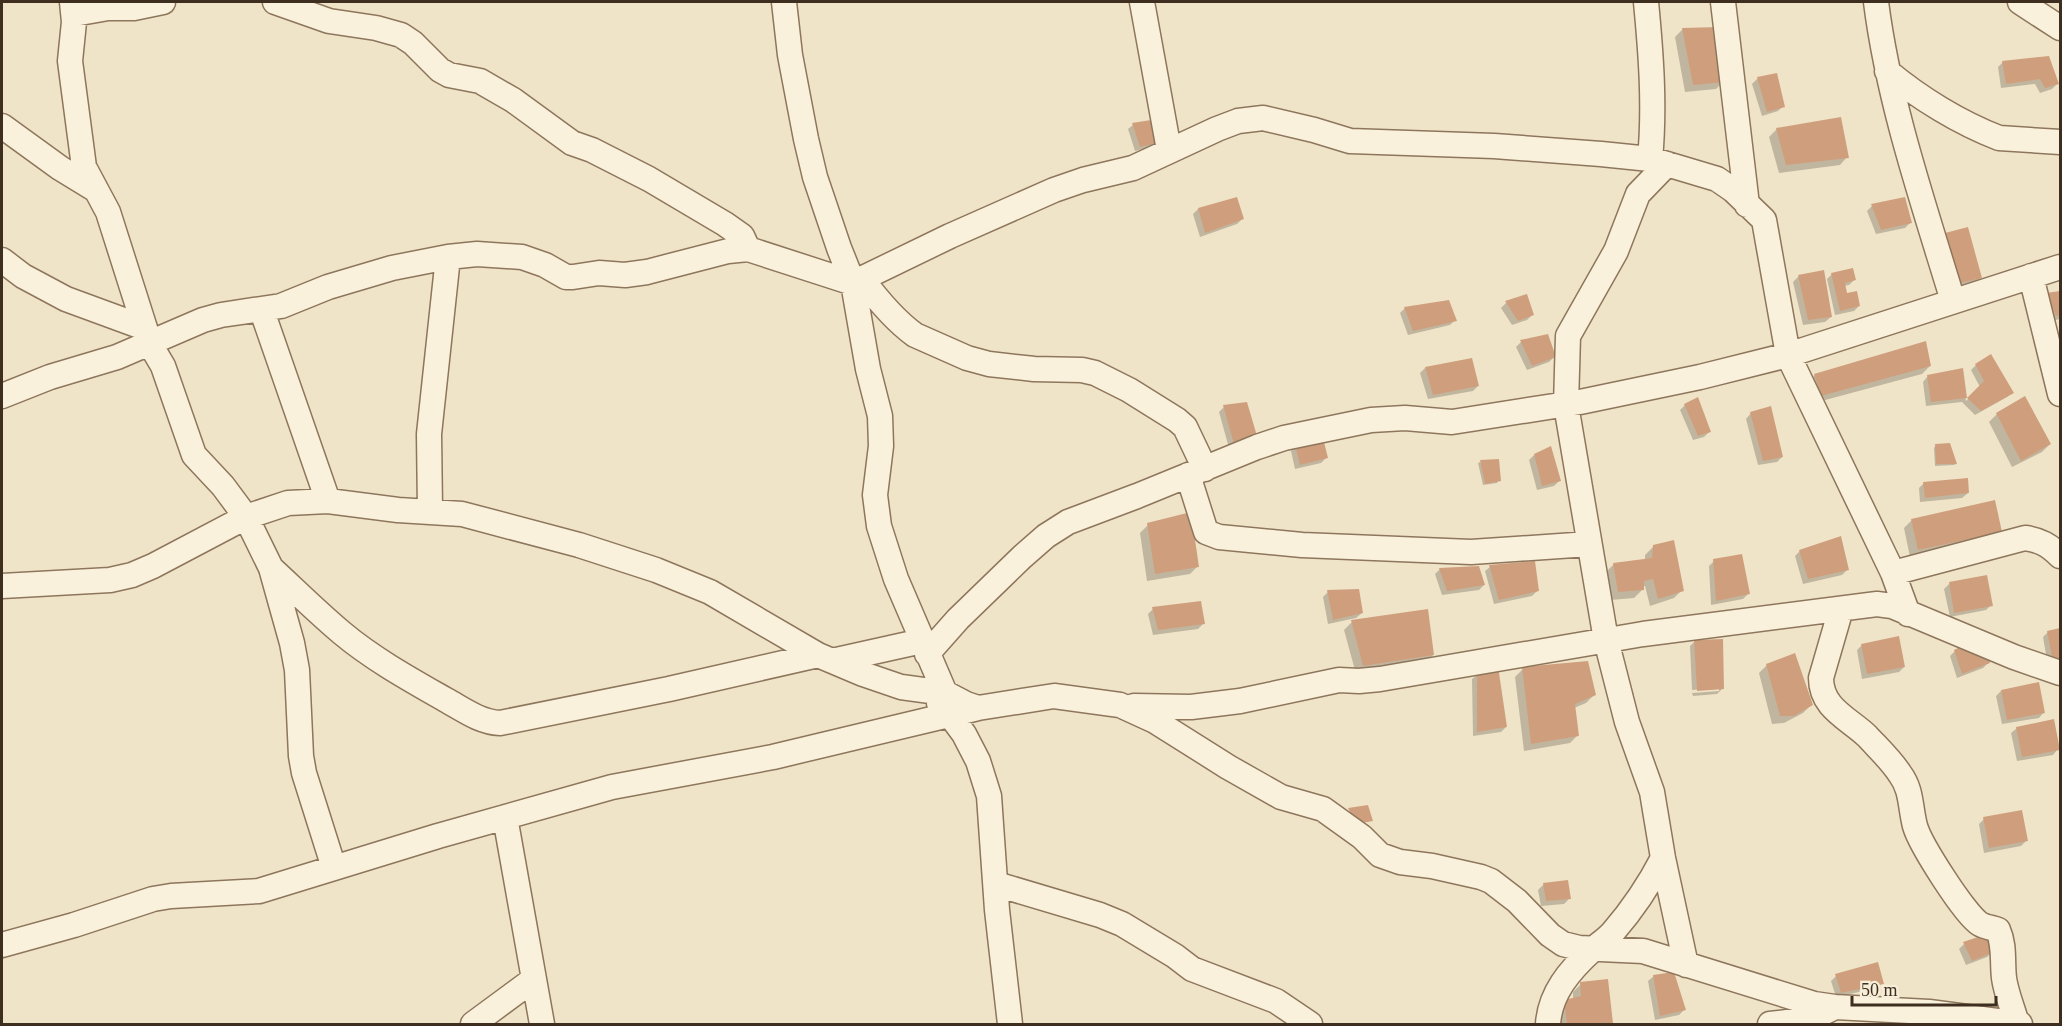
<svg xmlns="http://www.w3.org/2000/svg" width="2062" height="1026" viewBox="0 0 2062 1026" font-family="Georgia,serif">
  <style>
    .shadow { fill: #0003 }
    .building { fill: #cf9f7d }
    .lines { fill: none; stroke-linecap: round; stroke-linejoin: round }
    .minor-casing { stroke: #8d765c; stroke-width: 27 }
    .minor { stroke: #faf1dc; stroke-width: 24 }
  </style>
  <rect width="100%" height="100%" fill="#f0e4c8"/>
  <path class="shadow" d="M1683,29l41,52 -8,8 -31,3 -10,-55z
    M2003,62l54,22 -5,5 -12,4 -5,-9 -34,4 -3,-21z
    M1776,75l7,31 -5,5 -16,5 -10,-32 5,-5z
    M1133,125l22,17 -5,5 -15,4 -7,-22z
    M1777,129l70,28 -7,8 -61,8 -10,-36z
    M1872,206l38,17 -5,5 -29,6 -9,-23z
    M1198,209l44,10 -5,5 -37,13 -7,-23z
    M1946,234l34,44 -5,5 -20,4 -14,-48z
    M1823,271l8,46 -6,5 -22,3 -10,-43 5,-5z
    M1832,274l22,6 -5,5 -5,1 2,8 13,12 -5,5 -19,4 -8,-36z
    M2060,292v27l-9,2 -4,-26z
    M1526,296l6,19 -5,5 -15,5 -11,-17 5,-5z
    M1405,308l50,12 -5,5 -42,10 -8,-22z
    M1547,336l7,21 -5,5 -22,8 -11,-23 5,-5z
    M1976,365l36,27 -5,5 -32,18 -13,-13 -36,4 -3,-24 5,-6 33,-7 5,32 14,-14 -9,-17z
    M1930,366l-8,8 -108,29 -7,-20 8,-8z
    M1425,368l53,18 -5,5 -45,8 -8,-26z
    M1685,405l24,27 -5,5 -11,3 -13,-30z
    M1224,407l26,33 -21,8 -10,-36z
    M1751,413l31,44 -5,5 -19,3 -12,-46z
    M1997,414l53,30 -8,8 -30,15 -23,-45z
    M1936,445l20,19 -2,1 -19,1 -1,-18z
    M1296,446l30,12 -5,5 -26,6 -4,-18z
    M1534,455l25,26 -5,5 -17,4 -8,-30z
    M1480,462l19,18 -2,3 -14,2 -5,-22z
    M1924,483l44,10 -6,5 -42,4 -1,-14z
    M1912,520l88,11 -8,8 -82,18 -6,-29z
    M1148,525l50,41 -8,8 -43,7 -7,-48z
    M1653,547l29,43 -8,8 -24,8 -5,-20 -3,1v3l-8,8 -24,2 -4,-28 8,-8 31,-3v-6z
    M1800,551l47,19 -5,5 -39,9 -8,-28z
    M1714,561l34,33 -5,5 -32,6 -2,-39z
    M1490,567l47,24 -5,5 -38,8 -9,-33z
    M1440,569l44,16 -5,5 -37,5 -7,-21z
    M1949,584l42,21 -5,5 -36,7 -6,-28z
    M1328,592l34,21 -6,5 -28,6 -5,-27z
    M1153,609l50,15 -5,5 -45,6 -5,-21z
    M1352,622l81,33 -8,8 -69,11 -12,-44z
    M2060,630v34l-12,2 -5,-29 5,-5z
    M1695,641l27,48 -5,5 -24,2 -1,-3 27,-2v-3l-27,2 -2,-44z
    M1862,645l42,22 -5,5 -37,7 -5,-29z
    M1955,651l33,12 -5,5 -26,10 -7,-22z
    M1767,665l44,40 -8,8 -19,10 -12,1 -13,-51z
    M1523,669l71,26 -8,8 -12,5 4,27 -8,8 -46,8 -9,-74z
    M1478,674l28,53 -5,5 -28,4 -1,-57z
    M2001,691l43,21 -5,6 -37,6 -6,-28z
    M2017,728l41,21 -5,6 -36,6 -6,-28z
    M1984,819l42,22 -5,5 -37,7 -5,-29z
    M1566,881l3,18 -5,5 -23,2 -3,-16 5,-5z
    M1964,944l28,8 -5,5 -21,8 -7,-16z
    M1654,976l30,34 -5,5 -24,5 -7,-39z
    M1836,976l46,7 -5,5 -41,9 -5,-16z
    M1581,984l31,38 -2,2h-51l-2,-15 16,-10v-7z"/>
  <path class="building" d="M1719,27l7,55 -33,3 -11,-57z
    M2049,56l10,28 -14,4 -5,-9 -34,5 -4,-23z
    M1777,73l8,34 -18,5 -10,-35z
    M1841,117l8,41 -63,7 -10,-37z
    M1151,120l6,23 -17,4 -8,-24z
    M1237,197l7,22 -39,14 -7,-25z
    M1905,197l7,26 -31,7 -10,-26z
    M1968,227l14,51 -22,5 -15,-50z
    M1853,268l3,12 -11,3 2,10 10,-2 3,15 -20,5 -9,-38z
    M1824,270l8,47 -24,3 -10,-45z
    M2060,291v24l-4,1 -10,-23z
    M1527,294l7,21 -16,6 -13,-20z
    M1449,300l8,21 -44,10 -9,-24z
    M1548,334l8,23 -24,9 -12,-26z
    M1926,341l5,25 -110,30 -7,-22z
    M1991,354l23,39 -33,18 -14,-13 17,-17 -9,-17z
    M1472,358l7,28 -46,9 -8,-28z
    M1963,368l4,30 -36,4 -4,-27z
    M2025,396l26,48 -30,17 -25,-48z
    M1698,397l13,35 -13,4 -14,-32z
    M1247,402l10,34 -23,8 -11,-39z
    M1771,406l12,51 -20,4 -13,-49z
    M1323,438l5,20 -28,7 -5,-20z
    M1950,443l7,21h-21l-1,-20z
    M1551,446l10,35 -19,5 -8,-32z
    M1499,459l2,22 -16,3 -5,-24z
    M1968,478l1,15 -44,5 -2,-16z
    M1995,500l7,32 -84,18 -7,-31z
    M1191,512l8,55 -44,7 -8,-51z
    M1841,536l8,34 -41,9 -9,-29z
    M1674,540l10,51 -26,8 -5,-20 -9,2v9l-26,2 -5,-29 39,-5 1,-13z
    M1742,554l8,40 -34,7 -3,-42z
    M1535,561l4,30 -40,9 -10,-35z
    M1479,566l6,19 -38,6 -8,-23z
    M1987,575l6,31 -39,7 -5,-31z
    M1359,589l4,24 -30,7 -6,-30z
    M1201,601l4,23 -47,6 -6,-23z
    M1428,609l6,46 -71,11 -12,-46z
    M2060,628v33l-7,1 -6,-31z
    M1899,636l6,31 -38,7 -6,-30z
    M1723,639l1,50 -27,2 -3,-51z
    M1968,643l20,10 2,10 -28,11 -8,-24z
    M1795,653l18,52 -19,11h-14l-14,-52z
    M1588,661l8,34 -21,9 4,32 -48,8 -9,-77z
    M1498,666l9,61 -30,5v-60z
    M2039,682l6,31 -38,7 -6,-30z
    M2054,719l6,31 -38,7 -6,-30z
    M1368,805l5,16 -17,3 -8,-16z
    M2022,810l6,31 -39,7 -6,-31z
    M1568,880l3,19 -25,2 -3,-18z
    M1987,934l7,18 -22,9 -9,-19z
    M1878,962l6,22 -43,9 -6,-19z
    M1674,972l12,38 -26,6 -7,-41z
    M1608,979l5,44 -46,1 -3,-24 17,-4 -1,-14z"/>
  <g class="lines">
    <defs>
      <path id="minor" d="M72,2l2,20 -4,39 14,106 24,45 42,132 13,22 31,89 29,31 23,31 25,51 21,75 5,27 4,86 3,17 30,95
        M275,2l54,19 47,7 25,7 12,8 27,27 9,5 31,6 33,19 59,43 20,7 57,29 76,45 17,12 6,13
        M784,2l6,53 16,84 9,38 24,71 14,35 15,86 12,47 1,30 -6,49 4,31 17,53 49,114 -6,10
        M1142,2l27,148
        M1646,2c5,52 9,104 4,157
        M1723,2l24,203
        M1876,2c13,102 47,200 77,299
        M2020,2l40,26
        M74,14l34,-6h26l29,-6
        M1887,71c32,27 73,52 112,67l61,4
        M2,126l58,42 36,22
        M1667,164l-29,30 -22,57 -48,85 -2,69 40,235 21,82 25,70 11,66 23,107
        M2,260l21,16 43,23 79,29
        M2031,276l29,118
        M862,279c15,20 32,41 53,56l52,23 22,6 45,5 48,1 13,3 34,17 48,30 8,7 20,42
        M262,311l66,190
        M2,396l48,-19 67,-20 86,-37 18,-5 60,-9 47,-19 64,-19 56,-11 29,-3 45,3 23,8 21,12h7l26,-4 26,2 22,-3 81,-21 20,-2 105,34 97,-47 104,-46 29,-10 50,-12 84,-39 21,-8 25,-3 51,12 36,11 144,5 107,8 49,5 67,20 16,11 31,30 24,135 105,218 15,41
        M1188,475l18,57 13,5 83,8 169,7 118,-8
        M430,510l-1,-76 19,-177
        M271,568c24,22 46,44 71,65 31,26 69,47 104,67 18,10 34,22 54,23l169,-34 149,-34
        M1893,573l132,-35c15,2 24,7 35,18
        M2,586l108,-6 22,-5 21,-9 93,-49 42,-14 40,-2 70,9 64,4 117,31 77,25 54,22 108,63 45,19 38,13 44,6 21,11 12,4 76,-12 66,9 35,16 73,46 53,30 42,12 39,28 18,18 20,7 32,4 49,11 10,4 26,20 33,34 13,9 16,4 64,3 171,53 21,3 94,5 91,12
        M1841,609l-20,69c0,30 27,40 46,58 11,12 24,24 33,38 12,16 10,33 15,52 5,18 50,89 65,98 5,3 13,4 18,6 7,16 4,31 6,48 2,15 9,31 13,46
        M927,654l31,-35 64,-62 24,-21 22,-14 69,-26 120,-49 27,-9 87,-18 34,-2 47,4 128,-20 120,-25 88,-22 272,-88
        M832,661l90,-20
        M1134,706l57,1 49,-6 99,-21 20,1 21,-2 263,-45 234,-30 15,2 122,51 46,16
        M950,715l14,19 14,27 11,35 8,114 13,114
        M505,817l37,207
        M996,884l104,31 22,9 53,32 17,13 84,32 34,23
        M2,945l72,-20 79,-26 18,-3 88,-5 179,-55 174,-49 161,-30 205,-49
        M473,1024l61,-45
        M1548,1024c2,-31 22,-54 44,-74 7,-6 15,-11 21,-18 20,-23 36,-47 50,-74
        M1770,1024l41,-5 24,-12"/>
    </defs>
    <use href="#minor" class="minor-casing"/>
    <use href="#minor" class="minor"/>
  </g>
  <rect width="2062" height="1026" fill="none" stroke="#3d2e20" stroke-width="6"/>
  <path d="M1852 996v9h144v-9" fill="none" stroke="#3d2e20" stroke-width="3"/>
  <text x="1861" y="996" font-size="18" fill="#3d2e20" stroke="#f7eed8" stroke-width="4.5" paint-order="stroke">50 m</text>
</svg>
